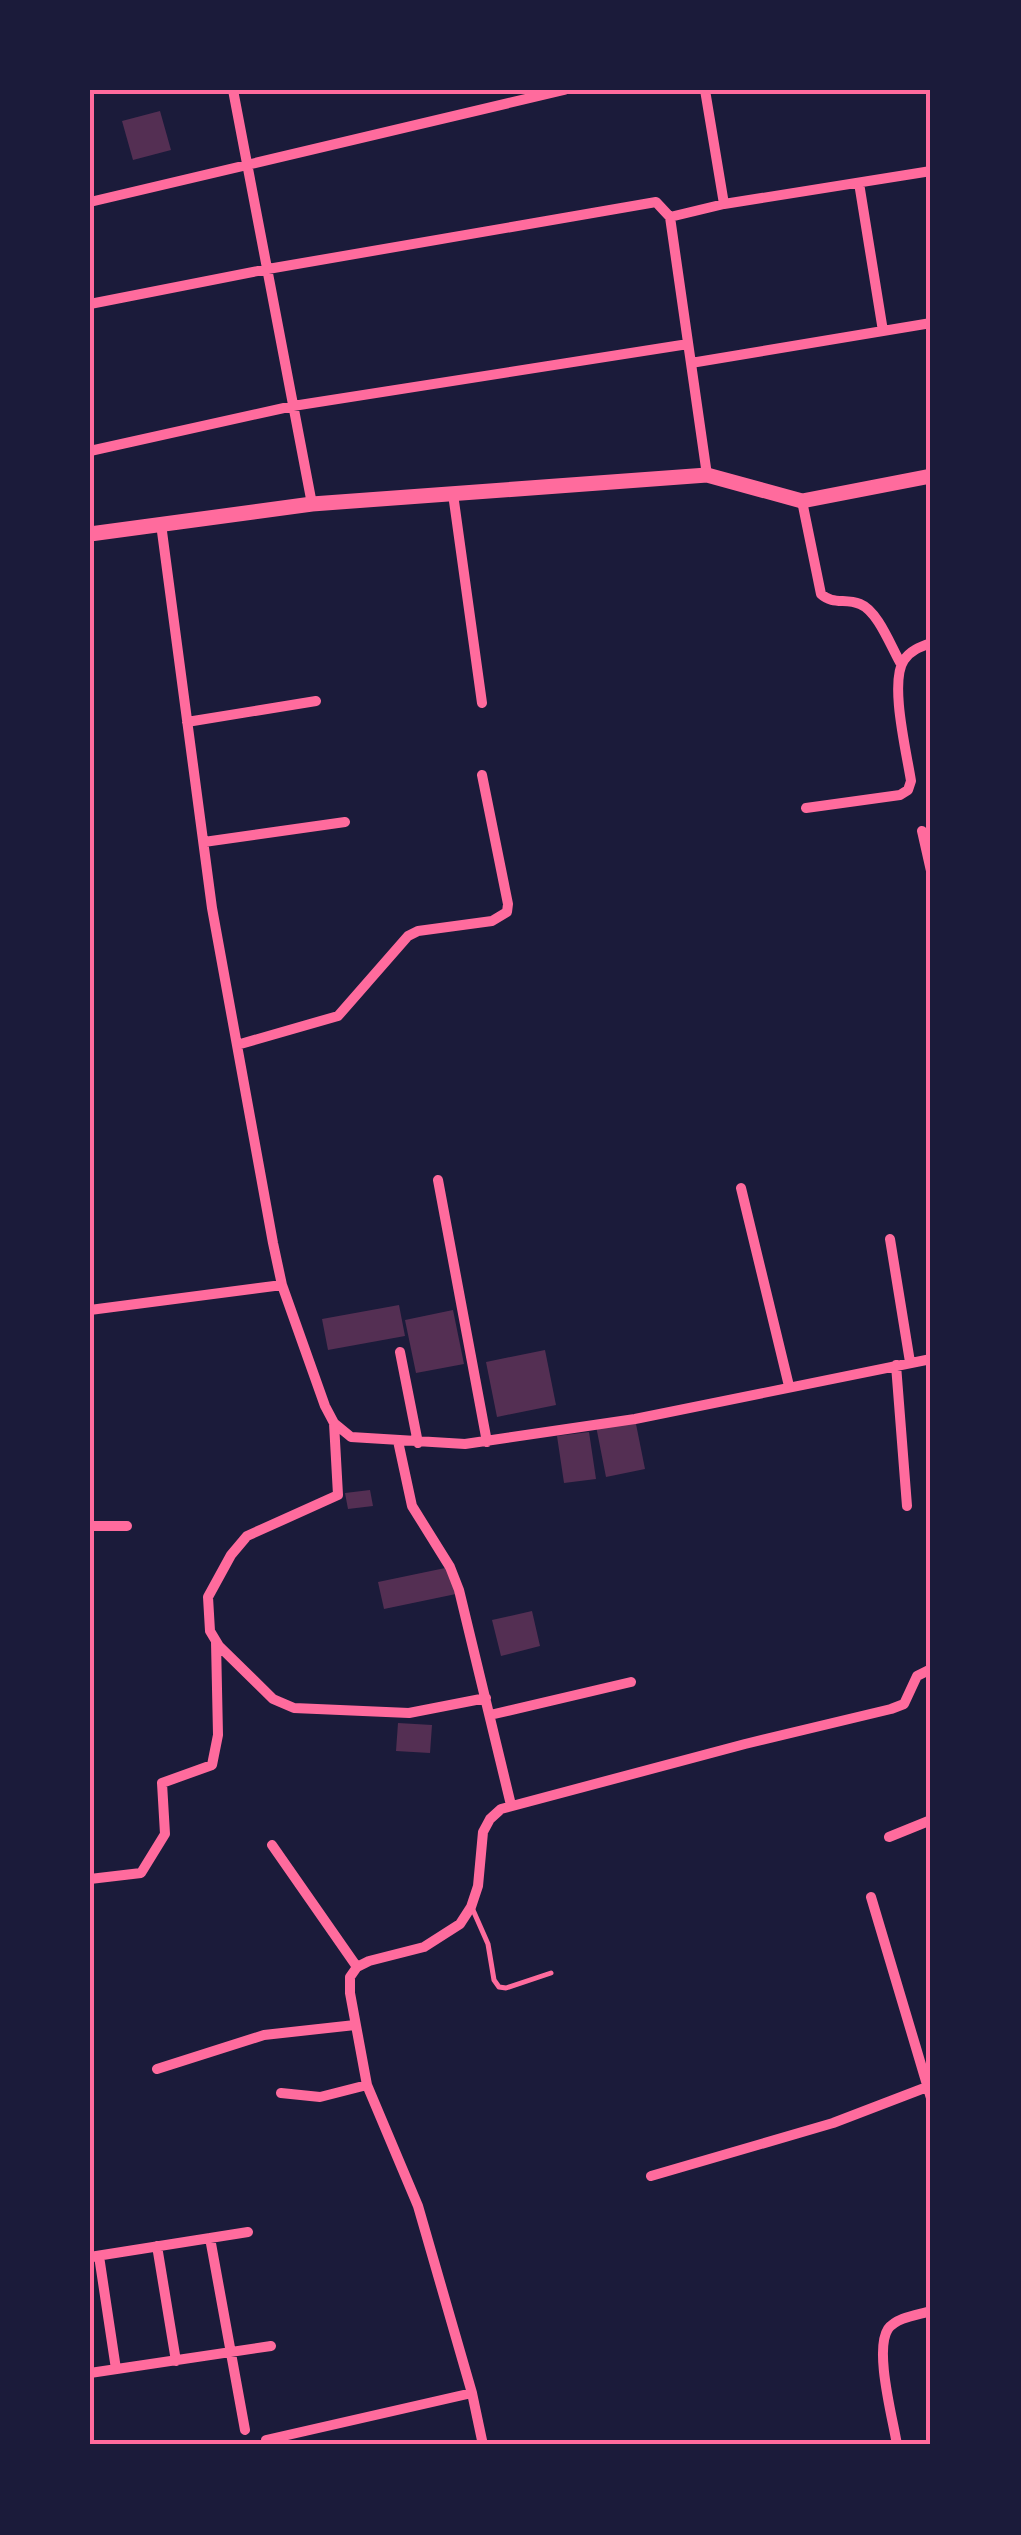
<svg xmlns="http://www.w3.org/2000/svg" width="1021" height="2535" viewBox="0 0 1021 2535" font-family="'Roboto Serif',serif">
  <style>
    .building { fill: #542f53 }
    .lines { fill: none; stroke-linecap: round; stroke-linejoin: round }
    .service { stroke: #ff6b9d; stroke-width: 5 }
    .minor { stroke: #ff6b9d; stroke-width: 10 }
    .secondary { stroke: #ff6b9d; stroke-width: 15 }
    .neatline { fill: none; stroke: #ff6b9d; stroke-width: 4 }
  </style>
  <rect width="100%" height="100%" fill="#1b1b3a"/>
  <path class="building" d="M160,111l11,39 -38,10 -11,-39z
    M399,1305l6,31 -77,14 -6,-31z
    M453,1310l11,54 -48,9 -11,-53z
    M545,1350l11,55 -59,12 -11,-55z
    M635,1419l10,50 -39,8 -10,-51z
    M589,1432l7,47 -32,4 -7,-47z
    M370,1490l3,16 -25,3 -3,-16z
    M450,1567l6,27 -72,15 -6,-27z
    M532,1611l8,35 -39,10 -9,-36z
    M398,1723l34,2 -2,28 -34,-2z"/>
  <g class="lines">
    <path class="service" d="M473,1910l15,34 6,36 5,7 7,1 45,-15"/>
    <path class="minor" d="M233,90l79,414
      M705,90l19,114 207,-33
      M859,183l24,148
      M90,202l474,-112
      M670,217l54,-13
      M90,304l178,-35 388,-67 14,15 37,258
      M691,363l240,-40
      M90,451l203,-45 395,-62
      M453,494l29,209
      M802,501l19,93c12,11 24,4 39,10 18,7 31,43 41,60
      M161,524l51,384 61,335 9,42 43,121 9,17 17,14 114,7 170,-25 296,-60
      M187,722l129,-21
      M806,808l94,-13 8,-5 3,-9c-4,-27 -22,-99 -7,-121 7,-10 16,-13 27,-17
      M922,831l9,40
      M204,842l141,-20
      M237,1045l101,-29 70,-80 10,-5 74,-10 15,-9 1,-8 -26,-129
      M438,1180l49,262
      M741,1188l48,198
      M890,1239l20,123
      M90,1310l192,-25
      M400,1352l18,91
      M896,1365l11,141
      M334,1423l4,72 -91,41 -16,19 -23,42 2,34 9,15 54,53 21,9 115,5 77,-15
      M398,1441l14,65 38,61 9,23 52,215
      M90,1526h37
      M490,1715l141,-33
      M889,1837l42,-17
      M272,1845l85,122
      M90,1879l51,-6 24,-39 -3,-51 50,-18 6,-30 -2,-93
      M871,1897l60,201
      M157,2069l107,-34 91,-10
      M281,2093l39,4 47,-12
      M651,2176l182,-53 94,-36
      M210,2238l35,192
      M157,2246l19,115
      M99,2256l17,113
      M90,2257l158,-25
      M90,2373l181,-27
      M266,2440l206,-47
      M483,2445l-11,-52 -54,-187 -51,-121 -17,-92v-16l7,-10 12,-6 55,-14 36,-23 11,-17 7,-21 5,-54 7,-13 11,-10 244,-65 146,-35 13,-5 13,-28 14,-7
      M897,2445c-4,-26 -23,-95 -9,-116 9,-12 30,-14 43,-18"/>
    <path class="secondary" d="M90,534l222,-30 395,-29 95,26 129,-25"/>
  </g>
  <rect width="1021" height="2535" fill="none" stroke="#1b1b3a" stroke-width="185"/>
  <rect x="92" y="92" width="836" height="2350" class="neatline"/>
</svg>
